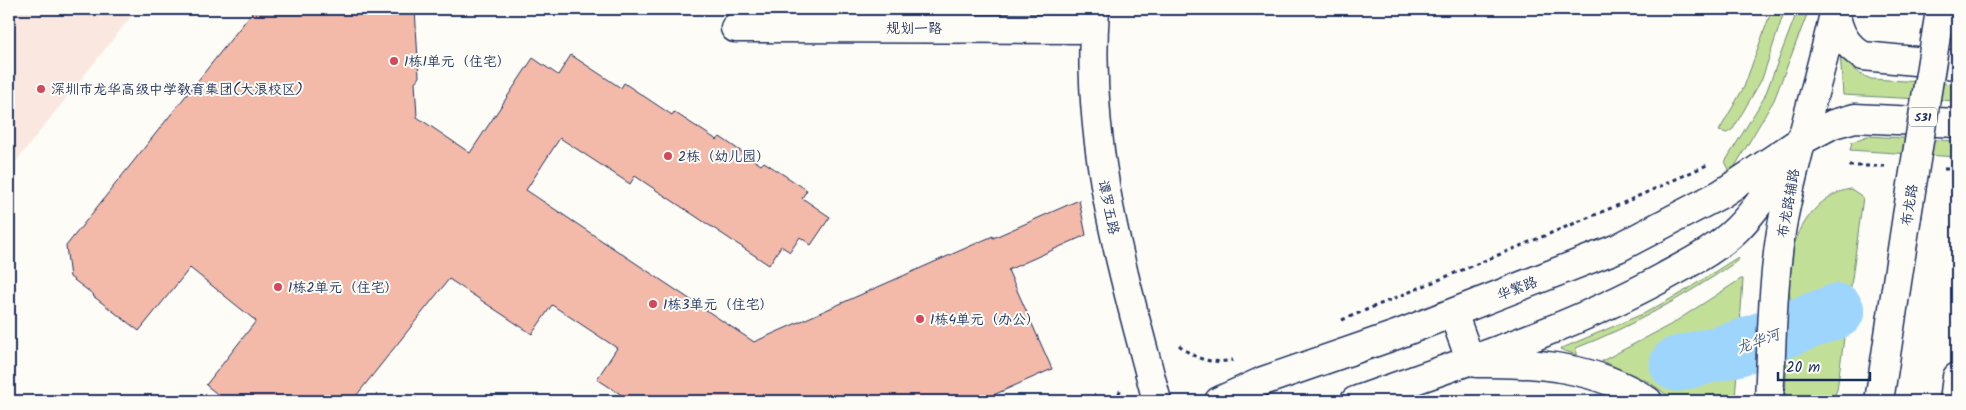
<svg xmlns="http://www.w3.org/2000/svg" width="1966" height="410" viewBox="0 0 1966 410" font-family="Kalam,'LXGW WenKai TC',sans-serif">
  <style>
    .built { fill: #fae8e0 }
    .green { fill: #c2df97; stroke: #6e877a }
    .water { fill: #9ed5fd; stroke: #6a93bd }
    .pier { fill: #fdfcf7 }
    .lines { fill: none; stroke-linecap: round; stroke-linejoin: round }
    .shore { stroke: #4f719e; stroke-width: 1 }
    .river { stroke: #9ed5fd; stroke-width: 55 }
    .building { fill: #f3baaa; stroke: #1b2f5e }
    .minor-casing { stroke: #1b2f5e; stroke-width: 31 }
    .major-casing { stroke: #1b2f5e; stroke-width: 31 }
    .path { stroke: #1b2f5e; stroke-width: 3; stroke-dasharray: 4 4; stroke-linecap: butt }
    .minor { stroke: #fdfcf7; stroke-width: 28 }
    .major { stroke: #fdfcf7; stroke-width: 28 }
    .major-bridge-casing { stroke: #1b2f5e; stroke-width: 31; stroke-linecap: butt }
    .major-bridge { stroke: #fdfcf7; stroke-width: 28 }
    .poi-dot { fill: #d1495b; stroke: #fdfcf7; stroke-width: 2 }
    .labels { text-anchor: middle; stroke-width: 4; stroke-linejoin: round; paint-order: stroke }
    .shield { fill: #fdfcf7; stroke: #5f6c8c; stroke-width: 1 }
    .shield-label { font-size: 12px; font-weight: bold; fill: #1b2f5e }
    .street-label { font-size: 14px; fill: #1b2f5e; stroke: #fdfcf7 }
    .poi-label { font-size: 14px; fill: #1b2f5e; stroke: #fdfcf7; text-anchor: start }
    .water-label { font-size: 15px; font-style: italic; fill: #3c5886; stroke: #fdfcf7 }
  </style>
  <rect width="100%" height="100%" fill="#fdfcf7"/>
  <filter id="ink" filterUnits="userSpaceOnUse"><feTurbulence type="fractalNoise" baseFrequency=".02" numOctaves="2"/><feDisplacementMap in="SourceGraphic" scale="10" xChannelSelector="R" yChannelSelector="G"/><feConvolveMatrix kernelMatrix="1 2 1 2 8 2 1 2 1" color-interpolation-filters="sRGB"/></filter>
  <g filter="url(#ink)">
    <path class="built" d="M9,9h128l-128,161z"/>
    <path class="green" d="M1772,9h13l-23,70 -29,50 -6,4 -8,-2 25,-44z
      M1798,9l10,3 -34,88 -43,73 -6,-11 39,-64z
      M1840,52c8,14 16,21 31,27l86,5v17l-114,-6z
      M1867,136l90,5v16l-107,-7 2,-8z
      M1851,189l12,8 -26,193 -5,11h-47l2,-46 44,-21 6,-41 -47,19c1,-17 -3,-34 0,-51 5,-31 27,-67 61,-72z
      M1738,257l1,2 -6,5c-50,33 -102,63 -157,84v7l-16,-6 85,-36 38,-21z
      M1741,279h2l-8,122h-60l-26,-19 -47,-21 68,-36z"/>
    <path class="water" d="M1837,293l-6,41c-46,22 -92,40 -142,52l-16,-38 117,-36z"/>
    <path class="pier" d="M1791,309l-4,49 -50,18 4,-51z"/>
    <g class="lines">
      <path class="shore" d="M1786,343l34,-16 2,-13 -3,-2 -32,13
        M1786,350l40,-19 4,-27 -3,-2 -39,16
        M1756,354l-59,18 -8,-15 68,-23
        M1756,361l-63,18 -12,-26 76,-25"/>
      <path class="river" d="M1677,364l62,-16 98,-37"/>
    </g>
    <path class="building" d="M255,9h160l4,68 -4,5 2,35 53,36 63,-95 25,17 13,-20 50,33 3,-5 48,32 2,-3 43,28 3,-3 41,28 3,-3 43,28 -5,8 28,19 -19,28 -11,-8 -10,15 -9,-6 -12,19 -134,-89 -5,8 -70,-46 -34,52 228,152 239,-106v2l86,-38 7,35 -78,35 44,99 -72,32h-349l-34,-22 20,-31 -65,-43 -20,29 -83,-55 -97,122h-126l-20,-16 50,-64 -66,-53 -51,63 -46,-35 1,-1 -24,-18 -4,-31z"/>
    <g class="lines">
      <defs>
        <path id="minor" d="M1095,9c-10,139 27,259 62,392
          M735,28l359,1"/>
        <path id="major" d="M1835,12c4,20 10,33 28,44l94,9
          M1453,313l17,46
          M1477,363c59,-1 121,4 171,38
          M1219,401l44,-20 133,-46 222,-87 103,-54 78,-52 34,-18 22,-6 102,5
          M1355,401c104,-37 212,-71 309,-124 25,-14 52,-27 73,-48 23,-23 40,-52 58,-80
          M1769,401c3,-61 3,-125 15,-186 14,-70 36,-137 51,-206
          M1879,401l28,-185
          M1954,401l3,-24"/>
      </defs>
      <use href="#minor" class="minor-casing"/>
      <use href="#major" class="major-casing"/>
      <path class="path" d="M1849,166h36
        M1944,169h13
        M1342,320l279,-116 86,-39
        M1179,345c17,15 32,19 54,15
        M1115,401l7,-14"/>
      <use href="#minor" class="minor"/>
      <use href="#major" class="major"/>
      <defs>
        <path id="major-bridge" d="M1907,216l32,-199"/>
      </defs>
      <use href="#major-bridge" class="major-bridge-casing"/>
      <use href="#major-bridge" class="major-bridge"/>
    </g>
  </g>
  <g class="poi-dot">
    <circle cx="394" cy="61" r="5"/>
    <circle cx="41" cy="89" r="5"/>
    <circle cx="668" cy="156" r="5"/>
    <circle cx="278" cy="287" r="5"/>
    <circle cx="653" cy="304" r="5"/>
    <circle cx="920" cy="319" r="5"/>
  </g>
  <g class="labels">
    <rect class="shield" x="1909" y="107.5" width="28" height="19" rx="4"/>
    <g class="shield-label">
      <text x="1923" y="121">S31</text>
    </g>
    <g class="street-label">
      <text x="914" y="33">规划一路</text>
      <text transform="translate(1788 203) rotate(-80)" y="5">布龙路辅路</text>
      <text transform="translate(1909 205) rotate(-81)" y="5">布龙路</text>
      <text transform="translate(1109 207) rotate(78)" y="5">谭罗五路</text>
      <text transform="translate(1517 288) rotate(-21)" y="5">华繁路</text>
    </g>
    <g class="poi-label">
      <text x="404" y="66">1栋1单元（住宅）</text>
      <text x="51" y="94">深圳市龙华高级中学教育集团(大浪校区)</text>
      <text x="678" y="161">2栋（幼儿园）</text>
      <text x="288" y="292">1栋2单元（住宅）</text>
      <text x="663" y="309">1栋3单元（住宅）</text>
      <text x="930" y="324">1栋4单元（办公）</text>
    </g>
    <g class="water-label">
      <text transform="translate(1758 341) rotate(-20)" y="5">龙华河</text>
    </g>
  </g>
  <rect width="1966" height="410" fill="none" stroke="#fdfcf7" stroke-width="30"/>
  <rect x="15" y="15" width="1936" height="380" fill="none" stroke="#1b2f5e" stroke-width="2" filter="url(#ink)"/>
  <path d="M1778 372v8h92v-8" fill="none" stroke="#1b2f5e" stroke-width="2.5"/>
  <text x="1786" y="372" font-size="15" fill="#1b2f5e" stroke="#fdfcf7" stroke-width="4" paint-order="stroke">20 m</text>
</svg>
